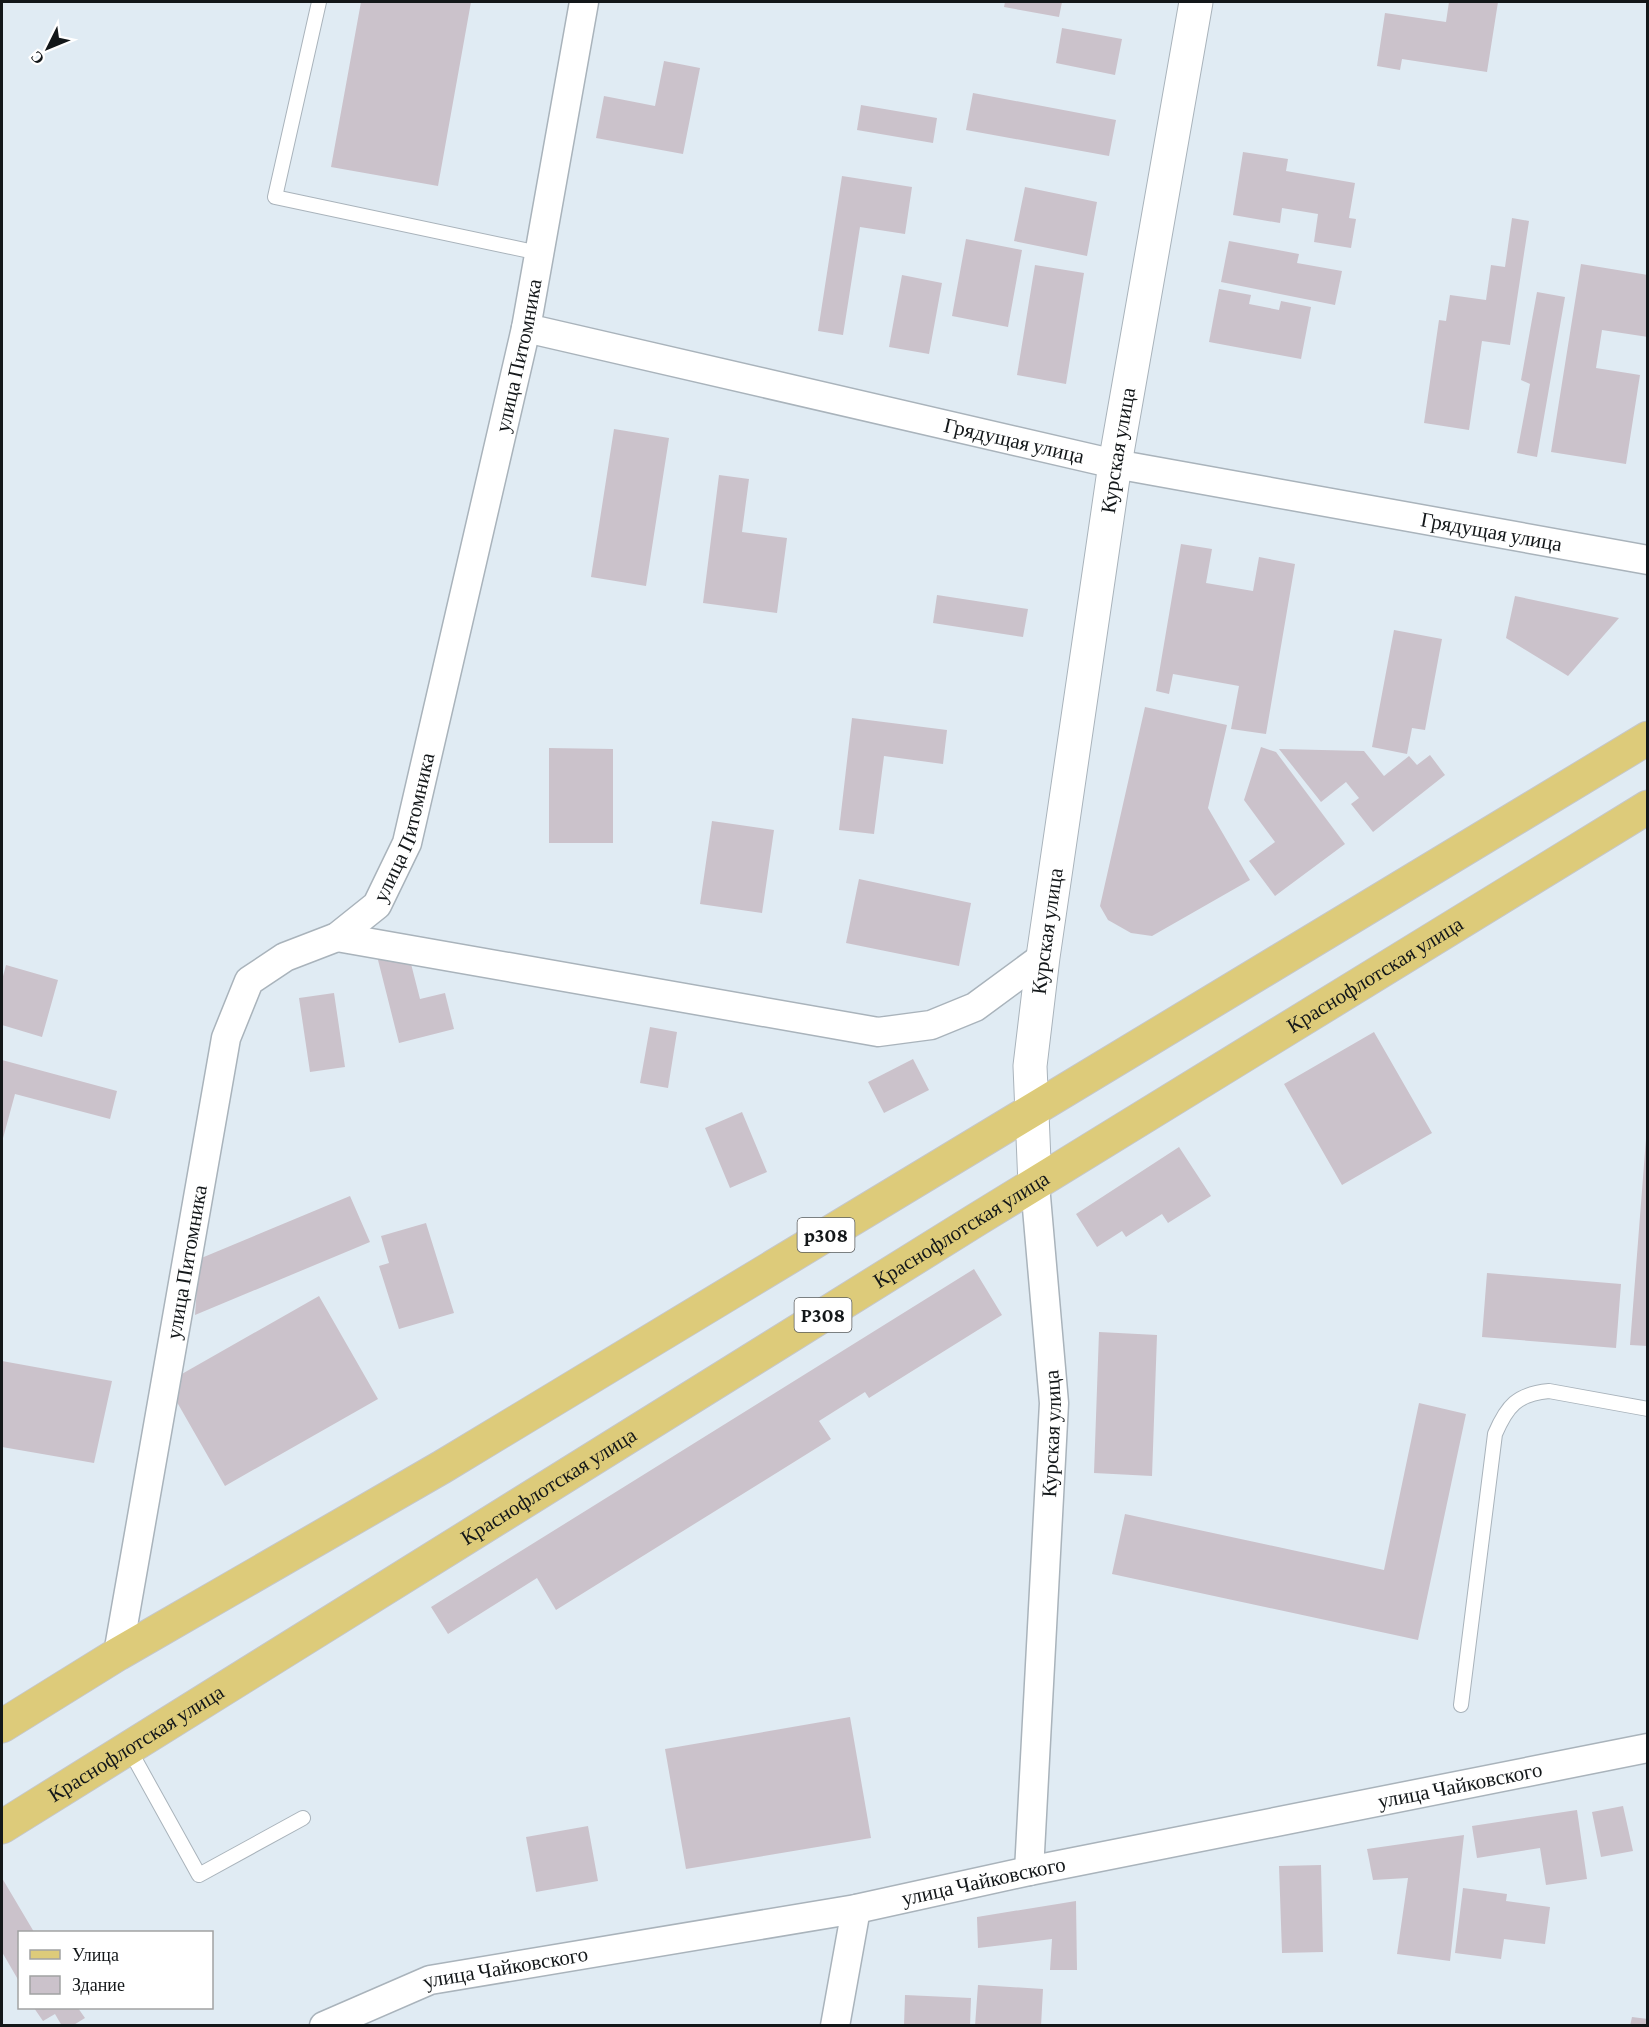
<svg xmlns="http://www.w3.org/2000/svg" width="1649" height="2027" viewBox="0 0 1649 2027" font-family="'Crimson Pro',serif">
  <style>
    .building { fill: #cbc2cb }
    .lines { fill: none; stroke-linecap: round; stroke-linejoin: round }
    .service-casing { stroke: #a9b3bb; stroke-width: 16 }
    .minor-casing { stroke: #a9b3bb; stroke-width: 31 }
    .tertiary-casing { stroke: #a9b3bb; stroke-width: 35 }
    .primary-casing { stroke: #c6c7c8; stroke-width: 35 }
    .service { stroke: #fff; stroke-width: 14 }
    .minor { stroke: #fff; stroke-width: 28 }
    .tertiary { stroke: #fff; stroke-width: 33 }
    .primary { stroke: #ddcb7a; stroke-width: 33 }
    .labels { text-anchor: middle; stroke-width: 4.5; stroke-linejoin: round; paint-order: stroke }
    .shield { fill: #fff; stroke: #5a5d5e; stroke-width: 1.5 }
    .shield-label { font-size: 20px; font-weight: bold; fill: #131719 }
    .street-label { font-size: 21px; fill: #131719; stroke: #fff }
  </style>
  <rect width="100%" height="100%" fill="#e0ebf3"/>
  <path class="building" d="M361,2h110l-33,184 -107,-19z
    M1005,2h57l-3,15 -55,-10z
    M1449,2h49l-11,70 -85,-13 -2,11 -23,-4 8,-53 61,9z
    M1062,28l60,11 -7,36 -59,-12z
    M664,61l36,7 -17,86 -87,-16 8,-42 51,10z
    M973,93l143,27 -7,36 -143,-26z
    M861,105l76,13 -4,25 -76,-13z
    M1243,152l45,7 -2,12 69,12 -6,35 7,1 -5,29 -37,-6 4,-28 -36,-6 -2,15 -47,-8z
    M842,176l70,11 -7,47 -45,-7 -17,108 -25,-4z
    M1025,187l72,15 -10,54 -73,-15z
    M1512,218l17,3 -19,124 -28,-4 -13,89 -45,-7 15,-103 7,1 4,-26 36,5 5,-35 14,2z
    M966,239l56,11 -14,77 -56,-11z
    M1229,241l70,13 -2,9 45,8 -7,34 -114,-23z
    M1581,264l67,11v62l-46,-7 -6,38 44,7 -14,89 -75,-12z
    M1035,265l49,8 -18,111 -49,-9z
    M902,275l40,8 -13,71 -40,-7z
    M1219,289l32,6 -2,9 30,6 2,-9 30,6 -10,52 -92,-17z
    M1537,292l28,5 -28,160 -20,-4 13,-69 -9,-4z
    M614,429l55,9 -23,148 -55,-9z
    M719,475l30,4 -7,53 45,6 -10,75 -74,-10z
    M1181,544l31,5 -6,34 47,8 6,-34 36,7 -29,170 -35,-5 8,-43 -66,-12 -4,20 -13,-3z
    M937,595l91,14 -5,28 -90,-14z
    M1515,596l104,22 -51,58 -62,-38z
    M1394,630l48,9 -17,91 -13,-2 -5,26 -35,-7z
    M1145,707l82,18 -19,83 42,72 -98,56 -21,-3 -23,-13 -8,-14z
    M852,718l95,12 -4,34 -59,-8 -10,78 -35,-4z
    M1261,747l15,5 69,92 -70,52 -26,-35 26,-19 -31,-42z
    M549,748l64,1v94h-64z
    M1279,749l85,2 20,25 25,-20 8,9 13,-10 15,20 -72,57 -22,-28 8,-6 -13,-16 -25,20z
    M712,821l62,9 -12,83 -62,-9z
    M859,879l112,24 -12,63 -113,-23z
    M408,952l12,47 25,-6 9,36 -55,14 -21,-83z
    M6,965l52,15 -16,57 -40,-12v-45z
    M334,993l11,74 -35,5 -11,-74z
    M650,1027l27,5 -9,56 -28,-5z
    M1374,1032l58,101 -90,52 -58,-101z
    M913,1059l16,31 -45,23 -16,-31z
    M2,1060l115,31 -7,28 -95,-25 -13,48z
    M742,1112l25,60 -37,16 -25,-60z
    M1646,1139h2v207l-18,-1z
    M1179,1147l32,49 -43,27 -6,-9 -36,23 -4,-6 -25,16 -21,-33z
    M350,1196l20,46 -175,73 4,-56z
    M426,1223l28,90 -55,16 -20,-63 10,-3 -8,-27z
    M974,1269l28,46 -133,83 -4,-6 -46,29 12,18 -275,171 -19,-32 -89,56 -17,-27z
    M1487,1273l134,11 -5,64 -134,-11z
    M319,1296l59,103 -153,87 -59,-103z
    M1099,1332l58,3 -5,141 -58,-3z
    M2,1361l110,20 -18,82 -92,-16z
    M1419,1403l47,11 -48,226 -306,-66 13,-60 259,56z
    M850,1717l21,121 -185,31 -21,-120z
    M1623,1806l10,45 -32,6 -9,-45z
    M1577,1810l10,69 -41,6 -6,-37 -63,10 -5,-32z
    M588,1826l10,55 -62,11 -10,-55z
    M1464,1835l-14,126 -53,-7 11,-76 -35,2 -6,-31z
    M1321,1865l2,87 -41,1 -3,-87z
    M2,1878l32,54h-14v51l-18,-31z
    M1463,1888l44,6 -1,7 44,6 -5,37 -41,-5 -3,20 -46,-6z
    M1076,1901l1,69h-27l2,-31 -74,9 -1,-31z
    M978,1985l65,4 -2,37h-66z
    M905,1995l66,3 -1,28h-66z
    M34,2008h44l7,10 -13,8h-10l-7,-12 -12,7z
    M1632,2017l16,2v7h-18z"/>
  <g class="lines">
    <defs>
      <path id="service" d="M319,2l-44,195 264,56
        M1461,1705l34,-271c12,-28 22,-40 54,-43l99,18
        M128,1747l71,128 104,-57"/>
      <g id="minor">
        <path id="s1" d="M526,328l589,136 533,96"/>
        <path d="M337,937l541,95 53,-7 44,-18 68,-50"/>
        <path id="s2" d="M118,1654l108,-616 23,-57 36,-24 52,-20 40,-32 30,-62 119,-515 58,-326"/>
        <path id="s3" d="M1029,1871l25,-468 -19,-218"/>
        <path id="s4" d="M324,2026l106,-46 426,-71 173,-38 619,-123"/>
        <path d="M835,2026l21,-117"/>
      </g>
      <g id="tertiary">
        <path id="s5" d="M1035,1185l-5,-119 13,-109 72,-493 81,-462"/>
      </g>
      <g id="primary">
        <path d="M2,1726l116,-72 324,-187 1206,-729"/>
        <path id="s6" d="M2,1827l974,-607 672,-413"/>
      </g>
    </defs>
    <use href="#service" class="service-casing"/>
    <use href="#minor" class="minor-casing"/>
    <use href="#tertiary" class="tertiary-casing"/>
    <use href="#primary" class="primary-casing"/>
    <use href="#service" class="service"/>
    <use href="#minor" class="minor"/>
    <use href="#tertiary" class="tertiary"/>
    <use href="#primary" class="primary"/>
  </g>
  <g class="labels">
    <g class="shield">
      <rect x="797.5" y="1218" width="57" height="34" rx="4.5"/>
      <rect x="794.5" y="1298" width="57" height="34" rx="4.5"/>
    </g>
    <g class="shield-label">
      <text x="826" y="1242">p308</text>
      <text x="823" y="1322">P308</text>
    </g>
    <g class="street-label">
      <text dy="7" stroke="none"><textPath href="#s2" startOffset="1406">улица Питомника</textPath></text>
      <text dy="7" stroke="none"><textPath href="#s1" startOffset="501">Грядущая улица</textPath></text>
      <text dy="7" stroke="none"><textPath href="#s5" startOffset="741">Курская улица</textPath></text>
      <text dy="7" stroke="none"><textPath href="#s1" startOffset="987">Грядущая улица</textPath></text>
      <text dy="7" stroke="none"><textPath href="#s2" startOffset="920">улица Питомника</textPath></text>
      <text dy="7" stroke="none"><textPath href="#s5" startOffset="255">Курская улица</textPath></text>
      <text dy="7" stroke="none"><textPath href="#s6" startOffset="1616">Краснофлотская улица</textPath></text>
      <text dy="7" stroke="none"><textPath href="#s6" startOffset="1130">Краснофлотская улица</textPath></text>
      <text dy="7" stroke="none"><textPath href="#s2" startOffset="398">улица Питомника</textPath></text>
      <text dy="7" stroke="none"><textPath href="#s3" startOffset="438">Курская улица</textPath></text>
      <text dy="7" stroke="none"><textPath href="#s6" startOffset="644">Краснофлотская улица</textPath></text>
      <text dy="7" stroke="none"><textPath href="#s6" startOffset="158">Краснофлотская улица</textPath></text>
      <text dy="7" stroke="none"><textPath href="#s4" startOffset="1164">улица Чайковского</textPath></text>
      <text dy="7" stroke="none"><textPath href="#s4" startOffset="678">улица Чайковского</textPath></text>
      <text dy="7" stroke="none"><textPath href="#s4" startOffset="192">улица Чайковского</textPath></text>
    </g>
  </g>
  <rect width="1649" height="2027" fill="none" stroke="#131719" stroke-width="6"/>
  <rect x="18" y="1931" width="195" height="78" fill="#ffffff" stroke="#a1a2a3" stroke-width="1.5"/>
  <rect x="30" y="1950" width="30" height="9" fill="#ddcb7a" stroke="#a1a2a3" stroke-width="1.5"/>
  <text x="72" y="1961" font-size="18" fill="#131719">Улица</text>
  <rect x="30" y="1976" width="30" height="18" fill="#cbc2cb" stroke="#a1a2a3" stroke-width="1.5"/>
  <text x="72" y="1991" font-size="18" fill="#131719">Здание</text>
  <g transform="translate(48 48) rotate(227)" stroke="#ffffff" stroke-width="4.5" paint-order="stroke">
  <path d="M0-4.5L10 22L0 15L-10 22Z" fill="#131719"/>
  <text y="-9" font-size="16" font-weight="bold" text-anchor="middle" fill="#131719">С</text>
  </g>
</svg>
